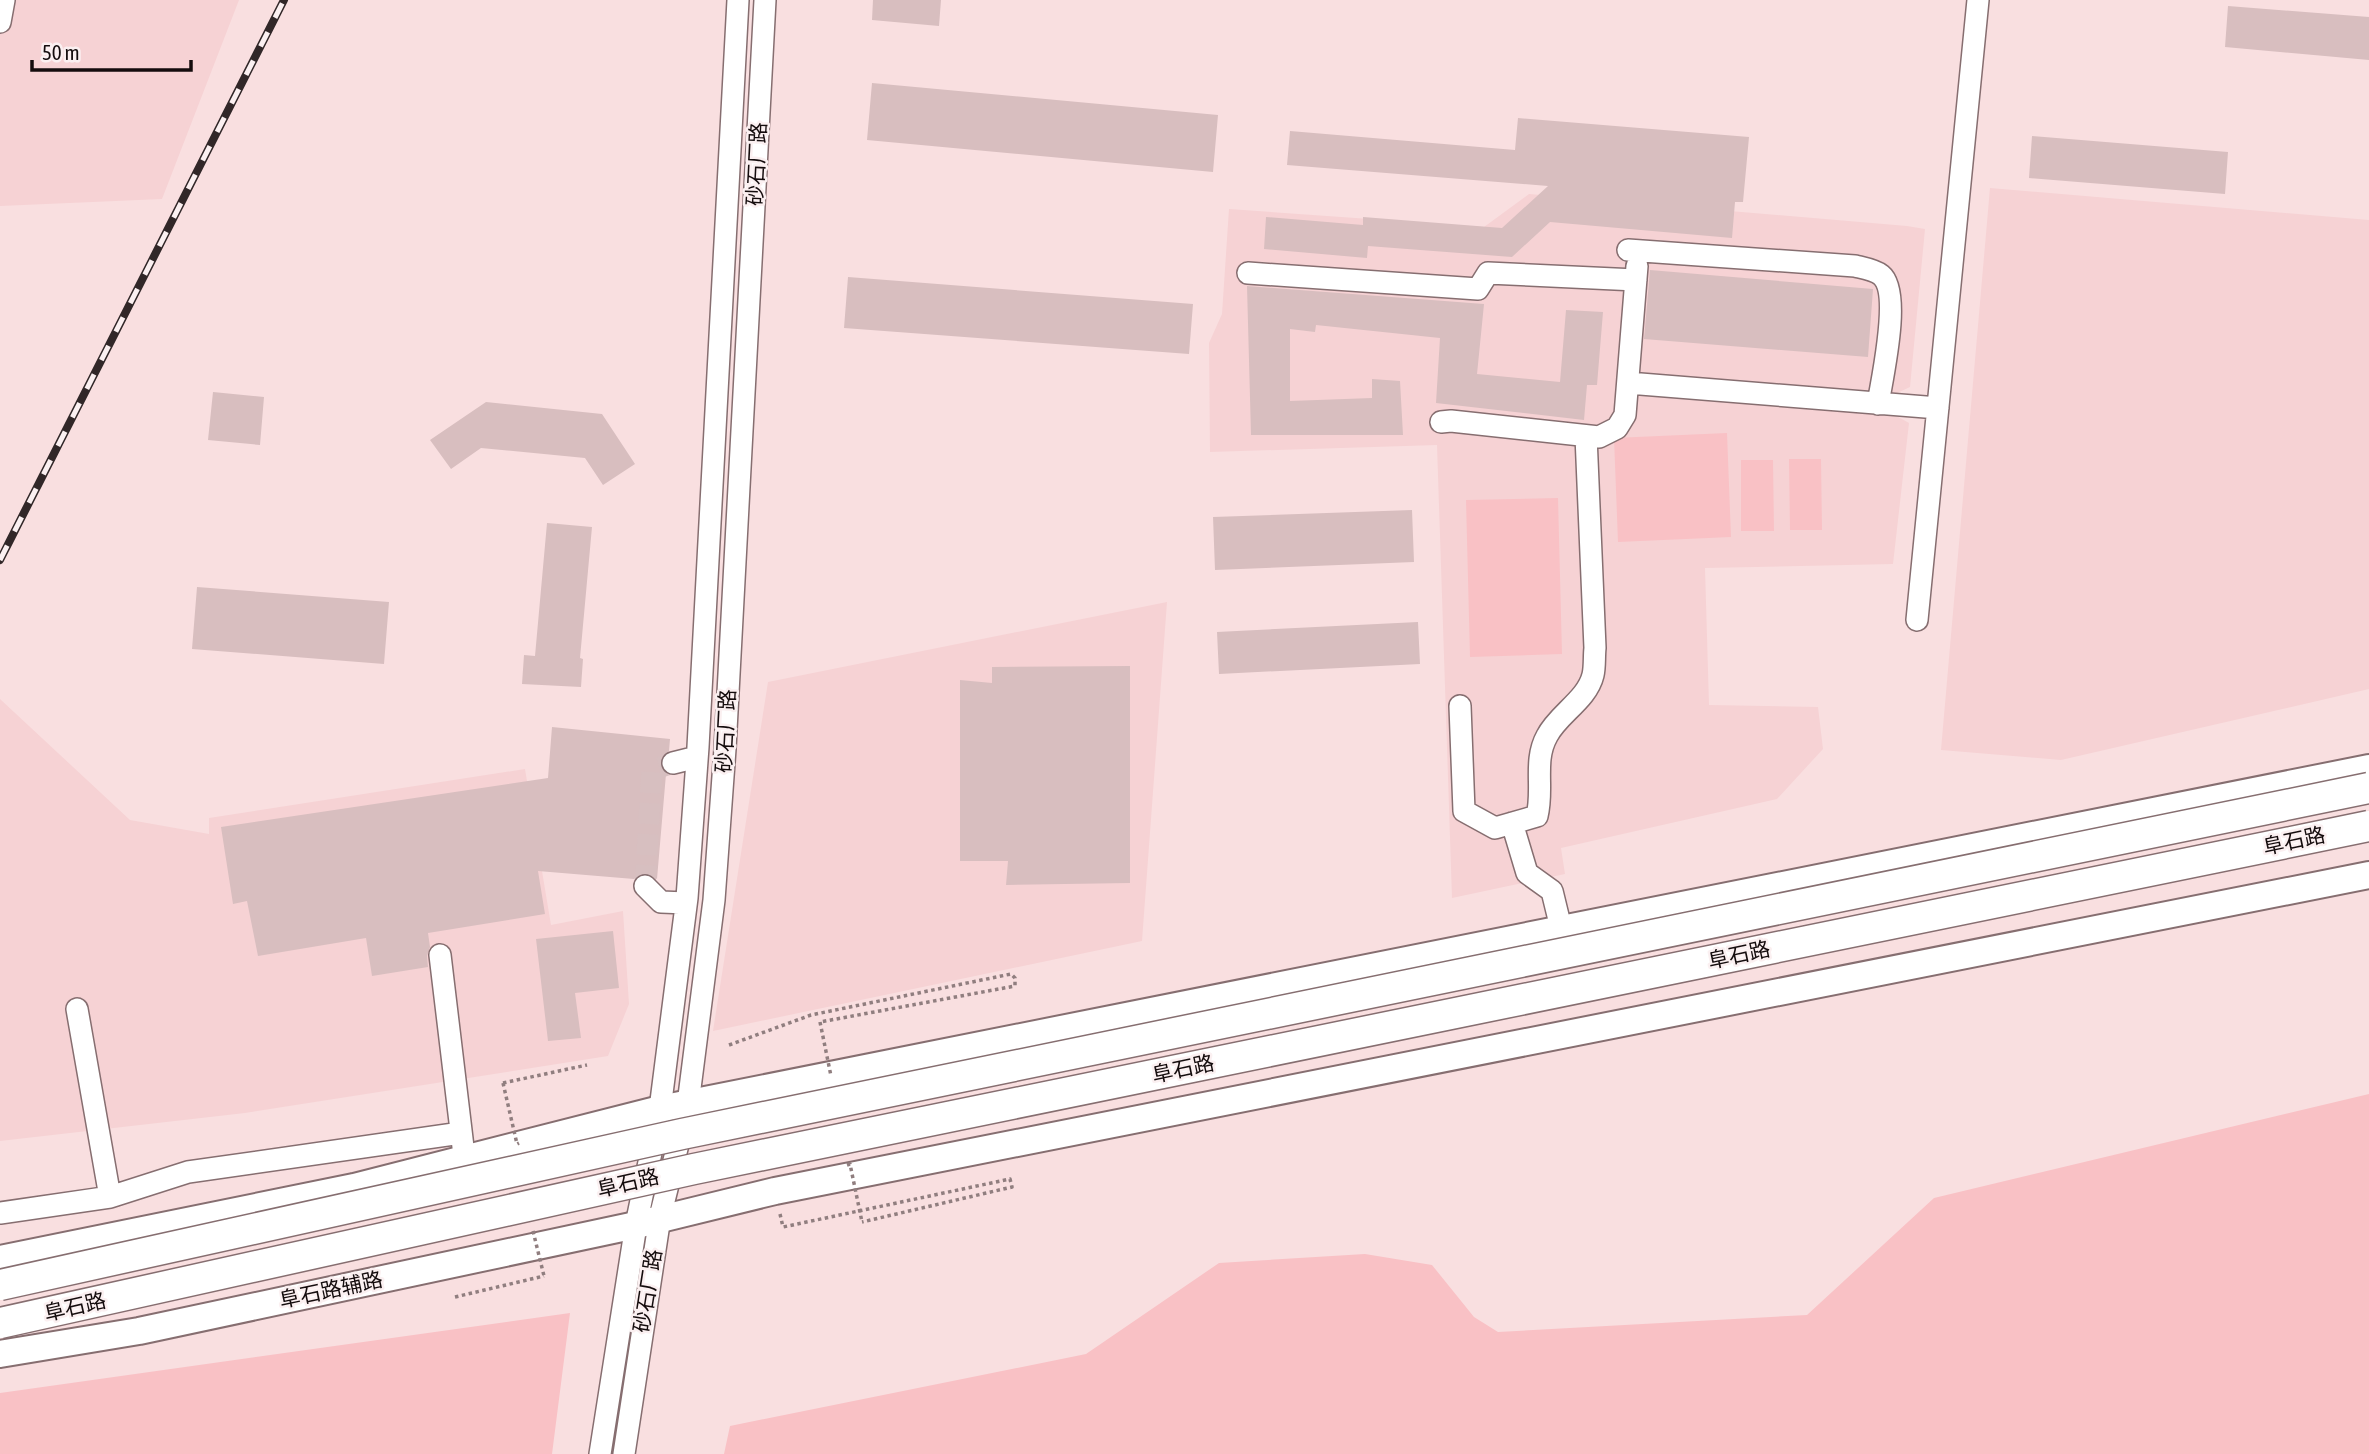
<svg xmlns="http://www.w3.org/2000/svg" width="2369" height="1454" viewBox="0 0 2369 1454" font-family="'Asap Condensed','Noto Sans SC',sans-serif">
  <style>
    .built { fill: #f6d2d4 }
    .green { fill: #f9c1c5 }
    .building { fill: #d8bebf }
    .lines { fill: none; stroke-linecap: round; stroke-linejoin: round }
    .minor-tunnel { stroke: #d7bfc0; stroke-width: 21; stroke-dasharray: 21 10; stroke-linecap: butt }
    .minor-casing { stroke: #866e70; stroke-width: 24 }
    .major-casing { stroke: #866e70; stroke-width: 30 }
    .path { stroke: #907e7f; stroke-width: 3.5; stroke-dasharray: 3.5 3.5; stroke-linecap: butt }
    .minor { stroke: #fff; stroke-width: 21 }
    .major { stroke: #fff; stroke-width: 26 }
    .rail-casing { stroke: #312728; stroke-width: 8 }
    .rail { stroke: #fbf0f1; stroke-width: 5; stroke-dasharray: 16; stroke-linecap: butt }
    .highway-bridge-casing { stroke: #866e70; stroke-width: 33; stroke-linecap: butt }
    .path-bridge { stroke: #907e7f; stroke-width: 3.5; stroke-dasharray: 3.5 3.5; stroke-linecap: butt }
    .highway-bridge { stroke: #fff; stroke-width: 30 }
    .labels { text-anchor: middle; stroke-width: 5; stroke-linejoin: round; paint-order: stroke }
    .street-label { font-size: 21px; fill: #140c0d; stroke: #fbf0f1 }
  </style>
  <rect width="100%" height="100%" fill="#f9dfe0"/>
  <path class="built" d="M0,0h239l-77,199 -162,7z
    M1990,188l379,32v469l-308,71 -120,-10z
    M1529,194l378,32 18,3 -15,158 -15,7 -2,20 16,9 -16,141 -188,4 4,137 109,2 5,42 -46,50 -216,49 4,26 -113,24 -15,-453 -227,7 -1,-109 13,-29 7,-105 255,18z
    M1167,602l-25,339 -429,90 55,-349z
    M0,699l130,121 79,14v-16l316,-49 26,156 72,-14 6,93 -21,52 -363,57 -245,28z"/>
  <path class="green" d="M1727,433l4,104 -113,5 -4,-104z
    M1789,459h32l1,71h-32z
    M1741,460h32l1,71h-33z
    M1558,498l4,156 -92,3 -4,-157z
    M2369,1094v360h-1645l6,-28 356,-72 133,-91 146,-9 67,11 42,52 24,15 309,-17 127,-117z
    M570,1313l-18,141h-552v-61z"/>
  <path class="building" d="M873,0h68l-2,26 -67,-6z
    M2228,6l141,11v43l-144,-13z
    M872,83l346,32 -5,57 -346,-32z
    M1518,118l231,19 -6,65h-8l-3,36 -182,-16 -38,35 -144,-11 -1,12 -103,-9 2,-32 97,8v-8l139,11 46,-42 -261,-21 3,-34 225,19z
    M2032,136l196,16 -3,42 -196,-16z
    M1650,270l223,19 -5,68 -224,-18z
    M848,277l345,27 -4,50 -345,-26z
    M1247,286l237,18 -7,70 83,8 6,-72 37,2 -6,73h-10l-3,35 -148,-17 4,-65 -124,-13 -1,7 -25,-3v72l82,-3v-19l28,2 3,54h-152z
    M213,392l51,5 -4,48 -52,-5z
    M486,402l116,12 33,50 -32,21 -18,-27 -104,-10 -30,21 -21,-29z
    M1412,510l2,52 -199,8 -2,-53z
    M547,523l45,4 -12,131 3,1 -2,28 -59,-3 2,-29 11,1z
    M197,587l192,15 -5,62 -192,-15z
    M1418,622l2,42 -201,10 -2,-42z
    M1130,666v217l-124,2 2,-24h-48v-181l32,3v-16z
    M552,727l118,12 -1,12 -9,9 1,7 5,7 -9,105 -9,-6 -7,1 -7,5 -96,-8 7,43 -117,19 2,14 -3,9 1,11 -56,9 -6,-38 -108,18 -11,-55 -14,3 -12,-77 327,-49z
    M613,931l6,57 -44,5 6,45 -33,3 -12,-102z"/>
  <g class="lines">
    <path class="minor-tunnel" d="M645,886l7,-116 21,-7"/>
    <defs>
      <path id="minor" d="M0,22l4,-22
        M1628,250l227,16c8,2 20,4 26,9 21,17 1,103 -3,129
        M1248,273l230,16 10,-16 148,7
        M1628,383l310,25
        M1441,422l10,-1 148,16 18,-9 8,-13 12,-149
        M1917,620l61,-620
        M1460,706l4,105 31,17 42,-12c7,-27 -4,-55 10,-80 11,-22 40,-36 46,-61 2,-8 1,-19 2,-27l-9,-212
        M673,763l24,-6
        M1512,823l15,50 25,18 9,37
        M645,886l16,16 25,1
        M440,955l23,192
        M77,1009l33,188
        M0,1213l110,-16 78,-25 273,-39
        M600,1454l36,-229 24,-116 27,-211 11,-151 40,-747
        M624,1454l36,-237 28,-113 26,-204 11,-151 40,-749"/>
      <path id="major" d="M0,1259l354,-72 306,-78 1709,-341
        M0,1354l139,-23 497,-106 139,-34 1594,-316"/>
    </defs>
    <use href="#minor" class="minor-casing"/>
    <use href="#major" class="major-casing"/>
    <path class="path" d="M729,1045l82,-30 200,-41 4,4v8l-195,36
      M503,1083l84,-18
      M780,1214l3,13 227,-48 2,8 -150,35
      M455,1297l89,-21"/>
    <use href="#minor" class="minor"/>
    <use href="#major" class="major"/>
    <defs>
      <path id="rail" d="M0,560l284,-560"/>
    </defs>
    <use href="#rail" class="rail-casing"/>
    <use href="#rail" class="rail"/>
    <defs>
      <path id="highway-bridge" d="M0,1285l682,-151 1687,-346
        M0,1323l694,-154 1675,-343"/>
    </defs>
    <use href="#highway-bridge" class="highway-bridge-casing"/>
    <path class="path-bridge" d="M820,1022l11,54
      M503,1083l14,61 2,-1
      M847,1165l3,-1 12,58
      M533,1231l11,45"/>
    <use href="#highway-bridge" class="highway-bridge"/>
  </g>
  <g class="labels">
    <g class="street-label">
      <text transform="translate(757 164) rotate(-87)" y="7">砂石厂路</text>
      <text transform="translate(726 731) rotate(-87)" y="7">砂石厂路</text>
      <text transform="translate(2294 841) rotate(-12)" y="7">阜石路</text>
      <text transform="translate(1739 955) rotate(-12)" y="7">阜石路</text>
      <text transform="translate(1183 1069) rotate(-12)" y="7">阜石路</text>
      <text transform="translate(628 1183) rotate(-13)" y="7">阜石路</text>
      <text transform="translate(331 1290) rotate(-12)" y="7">阜石路辅路</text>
      <text transform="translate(648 1291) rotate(-81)" y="7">砂石厂路</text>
      <text transform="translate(75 1307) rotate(-13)" y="7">阜石路</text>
    </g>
  </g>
  <path d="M32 60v10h159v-10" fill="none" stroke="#140c0d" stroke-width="3.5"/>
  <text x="42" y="60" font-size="21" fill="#140c0d" stroke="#fbf0f1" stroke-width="5" paint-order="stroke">50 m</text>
</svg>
